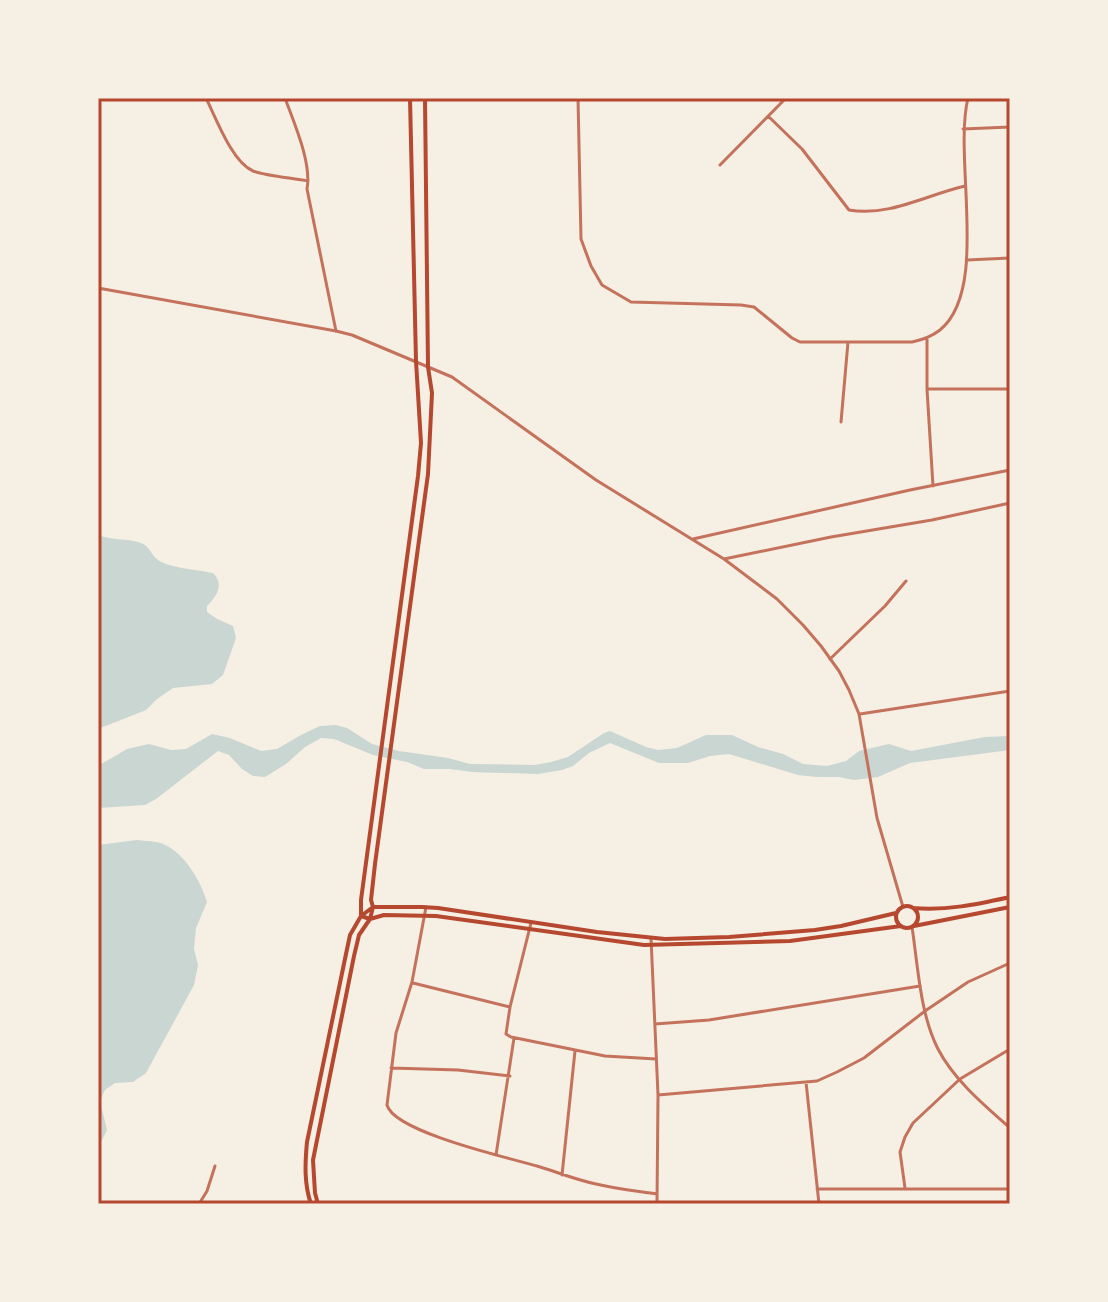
<svg xmlns="http://www.w3.org/2000/svg" width="1108" height="1302" viewBox="0 0 1108 1302" font-family="Poppins,sans-serif">
  <style>
    .water { fill: #c9d6d2 }
    .lines { fill: none; stroke-linecap: round; stroke-linejoin: round }
    .minor { stroke: #c5725c; stroke-width: 3 }
    .tertiary { stroke: #c5725c; stroke-width: 3 }
    .secondary { stroke: #b5482f; stroke-width: 4 }
    .neatline { fill: none; stroke: #b5482f; stroke-width: 3 }
  </style>
  <rect width="100%" height="100%" fill="#f6efe4"/>
  <path class="water" d="M98,535c15,6 30,3 43,8 9,3 10,12 17,17 12,8 40,10 55,13 12,12 3,24 -6,33v6l10,7 16,7 3,12 -13,37 -11,9 -39,4 -16,11 -11,11 -48,19z
    M336,725l11,3 25,16 27,7 49,7 22,6 65,1 16,-3 17,-5 36,-24 6,-2 36,16 12,3 19,-2 29,-13h26l26,12 25,7 20,10 24,2 19,-5 13,-10 30,-7 22,7 74,-14 25,-1v14l-100,13 -32,14 -24,3 -15,-3h-22l-19,-2 -69,-21 -19,2 -22,7h-29l-49,-20 -21,10 -16,13 -11,4 -24,4 -66,-2 -22,-3h-26l-17,-7 -34,-7 -39,-16 -13,-1 -16,9 -19,17 -21,13 -12,-1 -11,-7 -13,-14 -11,-4 -62,48 -11,6 -47,3v-45h5l24,-14 22,-5 22,6 15,-1 26,-15 18,4 31,13 16,-2 24,-14 19,-9z
    M137,840c8,1 19,1 26,4 22,9 38,38 44,58l-11,26 -2,21 4,16 -4,20 -48,88 -13,9 -18,1 -10,7 -5,11 7,29 -6,12h-3v-297z"/>
  <g class="lines">
    <path class="minor" d="M206,98c10,20 26,64 47,73 13,5 40,7 55,10
      M285,98c9,25 27,65 22,91l29,142
      M578,98l3,141 10,27 11,19 29,17 110,3 13,2 38,31 8,4h112c10,-2 19,-5 28,-12 50,-41 13,-171 28,-232
      M768,116l34,33 47,61c40,7 77,-15 116,-24
      M963,129l47,-2
      M720,165l66,-67
      M967,260l43,-2
      M927,339v50l6,97
      M927,389h83
      M841,422l7,-80
      M830,659l55,-53 21,-25
      M860,714l150,-23
      M426,907l-14,75 -16,51 -9,72c7,27 122,53 150,61 20,6 39,14 59,18 20,5 41,7 61,10
      M531,923l-21,84 -4,27 5,3 94,19 51,3
      M651,938l7,157 -1,109
      M413,983l97,24
      M655,1024l54,-4 211,-34
      M391,1068l67,2 52,6
      M806,1082l13,122
      M658,1095l159,-14 20,-9 27,-14 61,-47 43,-29 42,-19
      M496,1155l18,-117
      M562,1175l13,-124
      M905,1188l-5,-36 5,-15 8,-14 47,-44 50,-30
      M817,1189h193
      M199,1204l8,-13 8,-25"/>
    <path class="tertiary" d="M98,288l238,43 16,4 100,42 144,103 128,79 53,40 26,26 18,21 18,25 10,19 10,24 18,104 26,89
      M693,539l217,-49 100,-20
      M724,559l107,-22 101,-17 78,-17
      M912,927c6,39 8,87 26,122 16,31 46,56 72,79"/>
    <path class="secondary" d="M896 917a11 11 0 1 1 22 0a11 11 0 1 1-22 0Z
      M913,908c34,3 65,-4 97,-11
      M361,915v-15l57,-424 3,-33 -5,-82 -6,-263
      M361,916l9,3 14,-4 52,1 208,29 146,-4 111,-15
      M914,926l96,-19
      M311,1204c-7,-20 -6,-41 -4,-62l39,-188 4,-19 11,-19 12,-9h49l16,1 159,24 68,7 64,-2 86,-7 26,-4 55,-13
      M318,1204l-3,-11 -2,-33 41,-204 5,-21 11,-16 3,-12 -2,-7 4,-36 53,-390 4,-81 -4,-26 -3,-269"/>
  </g>
  <rect width="1108" height="1302" fill="none" stroke="#f6efe4" stroke-width="200"/>
  <rect x="100" y="100" width="908" height="1102" class="neatline"/>
</svg>
